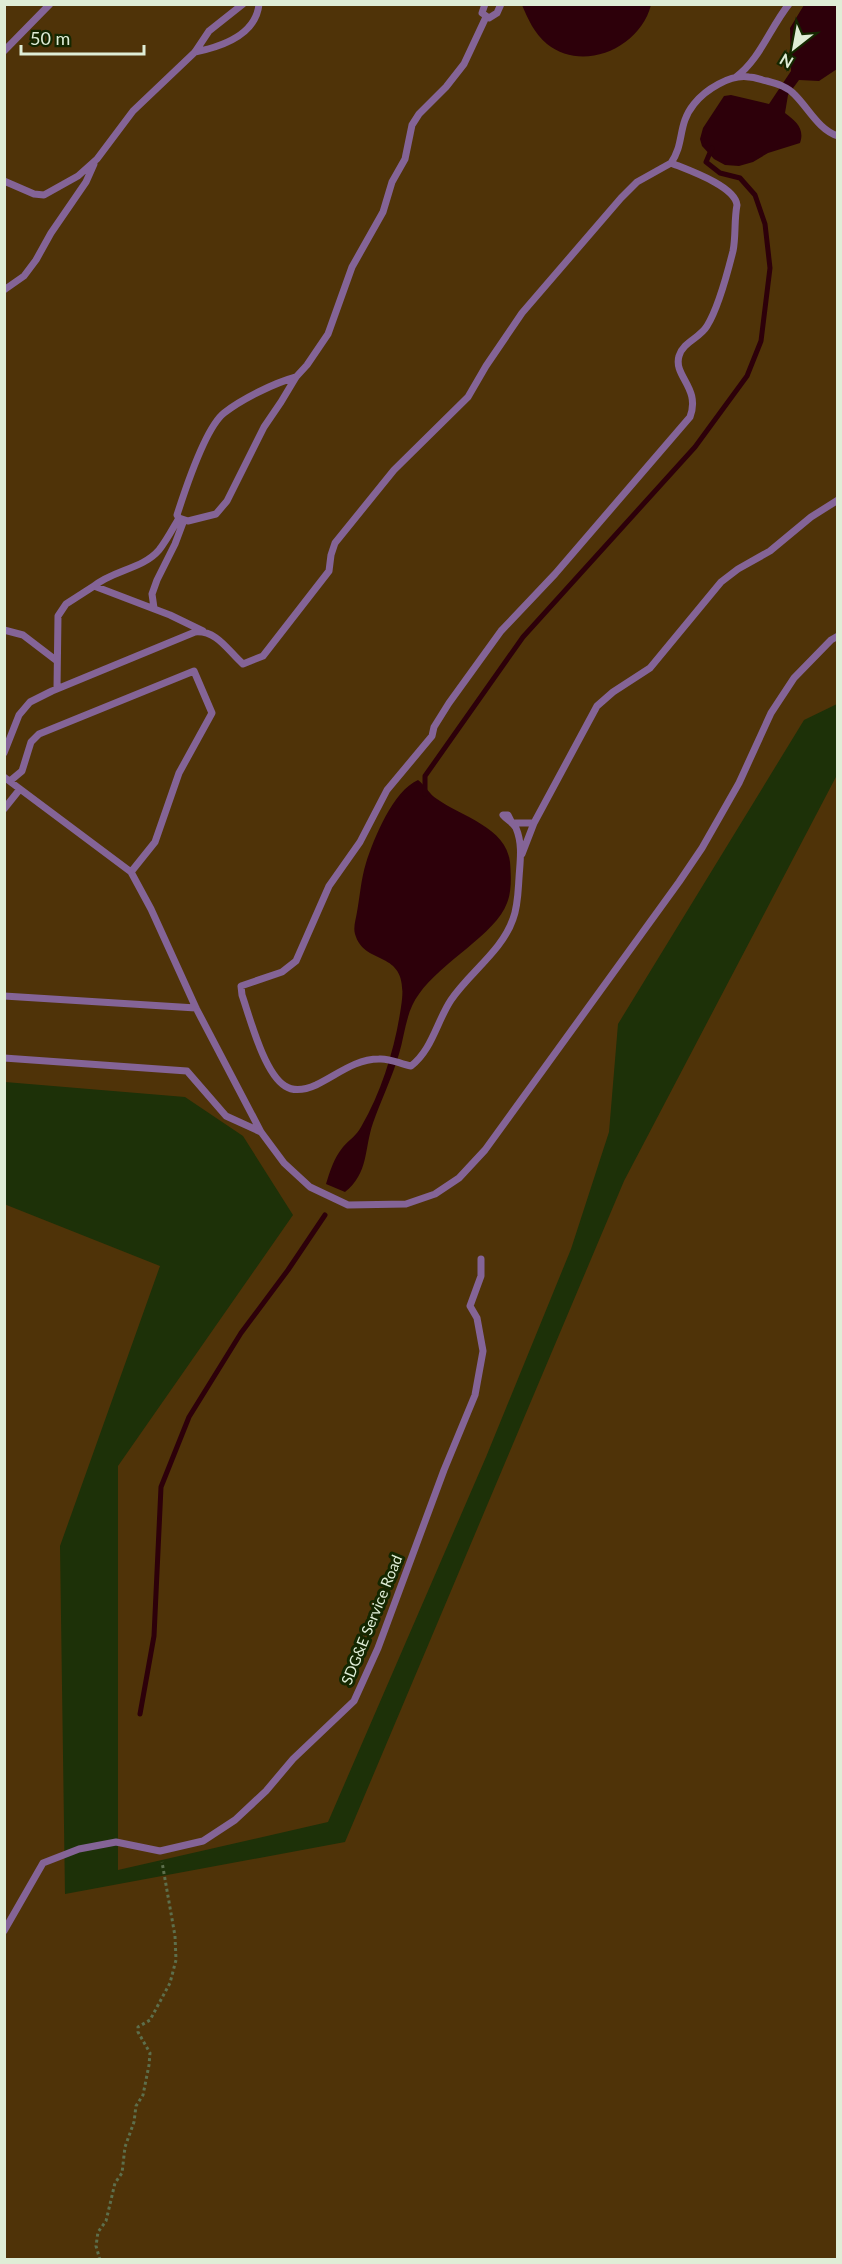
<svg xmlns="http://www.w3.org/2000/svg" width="842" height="2264" viewBox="0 0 842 2264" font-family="Lato,sans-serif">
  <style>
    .green { fill: #4f3308 }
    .water { fill: #2d000a }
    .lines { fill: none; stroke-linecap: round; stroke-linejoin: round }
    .stream { stroke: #2d000a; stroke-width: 5 }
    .path { stroke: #5d6f4c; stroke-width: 3; stroke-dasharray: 3 3; stroke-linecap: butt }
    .lane { stroke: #846497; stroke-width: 7 }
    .labels { text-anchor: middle; stroke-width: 6; stroke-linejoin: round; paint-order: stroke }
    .street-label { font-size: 15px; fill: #dfedd6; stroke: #142700 }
  </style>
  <rect width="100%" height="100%" fill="#1d3108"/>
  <path class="green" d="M4,5h833v699l-33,16 -186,304 -9,108 -38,117 -85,208 -158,365 -210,48v-404l175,-251 -50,-79 -58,-39 -180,-15z
    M837,775v1484h-832l-1,-1055 156,62 -100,280 5,348 280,-52 279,-661z"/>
  <path class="water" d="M522,5h129c-11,43 -68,68 -104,39 -13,-11 -19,-25 -25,-39z
    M804,5h33v64l-18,12 -20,-1 -11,15 -3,18c11,8 20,16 15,30l-32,10 -15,9 -14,4 -14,-1 -11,-6 -12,-13 -2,-7 3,-11 21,-32 7,-1 38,9 22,-33 -1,-43z
    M418,780c7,5 11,14 19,19 25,18 69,28 73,63 1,12 2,29 -3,41 -11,31 -66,59 -88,91 -13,17 -14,40 -20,60 -7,24 -18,46 -26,69 -9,26 -4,50 -28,69l-19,-8c4,-13 8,-26 17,-37 6,-7 14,-12 18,-20 21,-36 34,-79 40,-120 10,-61 -36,-38 -46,-73 -2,-7 1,-15 2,-22 3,-16 4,-33 9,-49 8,-25 27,-72 52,-83z"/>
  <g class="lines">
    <path class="stream" d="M425,794v-18l98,-139 172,-190 52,-71 14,-35 9,-73 -5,-44 -10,-29 -15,-17 -20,-5 -14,-11 6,-14
      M140,1714l14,-78 7,-149 28,-70 52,-84 47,-63 37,-55"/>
    <path class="path" d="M100,2260l-4,-14 2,-14 8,-11 9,-38 7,-10 3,-26 9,-25 2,-16 7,-11 6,-30 1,-12 -12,-21v-5l12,-7 20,-37 6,-23 -1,-24 -13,-74"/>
    <path class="lane" d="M485,4l-3,9 7,5 8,-5 4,-9
      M4,51l46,-47
      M195,52c25,-5 61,-16 64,-48
      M736,77c24,-18 34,-49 53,-73
      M671,163c14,-20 6,-38 23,-59 11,-14 36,-30 55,-27 6,0 12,3 18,4 11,3 21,6 28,14 14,14 24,35 43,41
      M4,181l30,13 10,1 34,-19 19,-17 36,-48 62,-59 14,-21 34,-27
      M4,290l20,-14 12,-16 15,-27 35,-51 8,-18
      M296,377c-22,6 -54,22 -72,36 -19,15 -39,77 -47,102l2,3 9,3 28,-7 11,-13 37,-74 17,-25 15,-25 11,-12 21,-31 24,-67 31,-55 9,-30 13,-23 7,-34 7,-11 27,-27 18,-23 22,-47
      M179,518c-6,10 -12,22 -20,32 -16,19 -46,20 -65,36l76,29 33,16
      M154,608l-2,-14 5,-14 18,-36 9,-24
      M4,630l19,5 34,26
      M57,688l1,-72 8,-12 28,-18
      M4,753l15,-38 11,-13 22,-11 143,-59c22,-2 33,19 48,32l20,-8 66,-85 2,-16 4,-12 59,-73 74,-73 18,-31 36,-53 99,-115 16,-16 34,-19c17,7 64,23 66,42 -3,15 -1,32 -4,46 -5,20 -16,59 -26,75 -7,12 -24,16 -28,30 -6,20 22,32 11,61l-135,157 -54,57 -52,72 -15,24 -2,9 -45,54 -27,52 -31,44 -33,75 -14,11 -41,14 1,9c8,23 22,78 43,91 9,6 22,3 31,-1 21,-10 39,-26 63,-26 11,-1 21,5 32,7 21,-16 26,-45 40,-66 19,-28 51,-49 62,-81 5,-13 5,-27 6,-41 1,-17 4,-33 -3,-50 -3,-6 -9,-8 -13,-13h5l4,8h22l63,-117 16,-14 37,-24 71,-86 17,-13 32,-18 41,-34 27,-17
      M4,777l127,95 20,37 45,99 65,124 23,31 26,24 38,18 58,-1 29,-10 24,-16 26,-28 194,-268 23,-34 37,-65 32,-70 23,-35 37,-38 7,-4
      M10,781l12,-10 9,-29 8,-8 155,-63 18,42 -33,60 -24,69 -24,30
      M4,809l16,-20
      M522,854l12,-31
      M4,996l192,12
      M4,1058l183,13 39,45 35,16
      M4,1931l39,-68 36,-14 37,-7 44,9 43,-10 32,-21 31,-29 27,-32 61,-58 24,-53 66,-178 31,-75 8,-44 -6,-33 -7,-12 11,-30v-17"/>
  </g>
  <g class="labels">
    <g class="street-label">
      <text transform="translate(372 1620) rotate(-68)" y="5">SDG&amp;E Service Road</text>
    </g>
  </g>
  <rect width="842" height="2264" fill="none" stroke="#dfedd6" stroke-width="12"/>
  <g transform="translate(794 48) rotate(211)" stroke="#142700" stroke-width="4.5" paint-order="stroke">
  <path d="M0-4.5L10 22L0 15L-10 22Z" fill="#dfedd6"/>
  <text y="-9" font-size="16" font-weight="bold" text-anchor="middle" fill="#dfedd6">N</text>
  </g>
  <path d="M21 45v9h123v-9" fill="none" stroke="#dfedd6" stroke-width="3"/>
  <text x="30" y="45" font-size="18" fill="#dfedd6" stroke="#142700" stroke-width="4.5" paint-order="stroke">50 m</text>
</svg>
